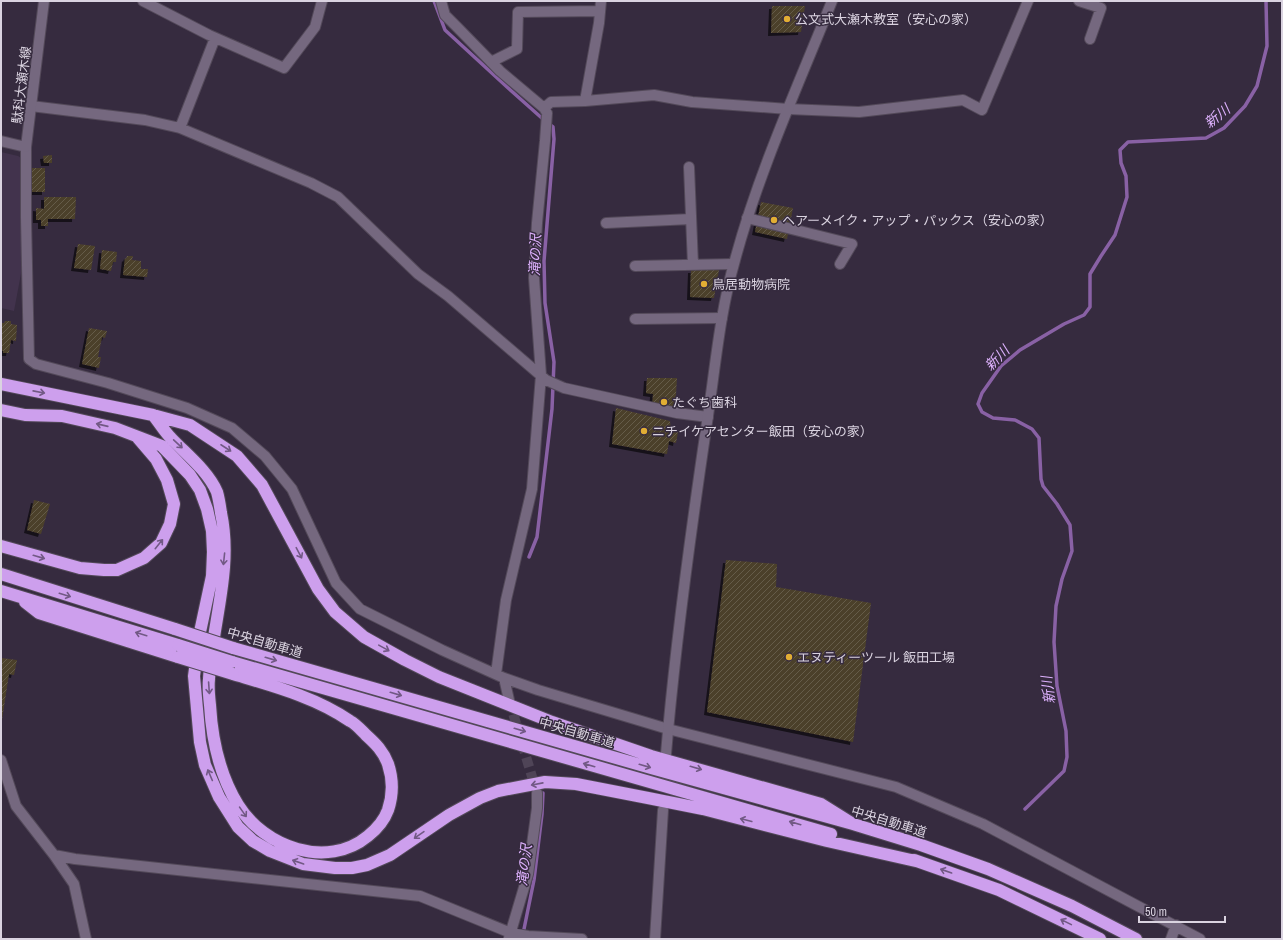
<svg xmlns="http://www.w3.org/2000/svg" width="1283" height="940" viewBox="0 0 1283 940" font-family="'Archivo Narrow','Noto Sans JP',sans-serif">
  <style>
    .built { fill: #42334d }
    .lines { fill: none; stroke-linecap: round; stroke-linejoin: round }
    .stream { stroke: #8961a5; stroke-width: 3.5 }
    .building { fill: url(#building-hatch); filter: url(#shadow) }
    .minor-tunnel { stroke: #4f4457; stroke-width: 10; stroke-dasharray: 10 5; stroke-linecap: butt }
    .minor-casing { stroke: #534959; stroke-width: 12 }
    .tertiary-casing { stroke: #534959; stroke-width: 12 }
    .secondary-casing { stroke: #534959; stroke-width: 12 }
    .motorway-casing { stroke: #534959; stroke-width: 14 }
    .minor { stroke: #75687f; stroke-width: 10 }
    .tertiary { stroke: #75687f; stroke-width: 10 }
    .secondary { stroke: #75687f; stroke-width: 10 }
    .motorway { stroke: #cd9fed; stroke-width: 12 }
    .motorway-bridge-casing { stroke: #534959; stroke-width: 14; stroke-linecap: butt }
    .motorway-bridge { stroke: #cd9fed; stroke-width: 12 }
    .oneway { stroke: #725985 }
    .poi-dot { fill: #e2ae34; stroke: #362b3f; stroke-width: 1.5 }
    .labels { text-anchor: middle; stroke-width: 3; stroke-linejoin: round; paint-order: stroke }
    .poi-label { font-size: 13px; fill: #dad3e0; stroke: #362b3f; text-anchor: start }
    .street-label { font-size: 13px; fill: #dad3e0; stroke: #362b3f }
    .water-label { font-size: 14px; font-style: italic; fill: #ddb1fd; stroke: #362b3f }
  </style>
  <defs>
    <pattern id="building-hatch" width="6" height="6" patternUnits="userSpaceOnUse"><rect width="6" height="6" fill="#4c402a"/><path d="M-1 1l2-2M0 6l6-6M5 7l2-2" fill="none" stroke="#655b49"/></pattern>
    <filter id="shadow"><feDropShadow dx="-3" dy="3" stdDeviation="0" flood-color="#0009"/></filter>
  </defs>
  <rect width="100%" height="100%" fill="#362b3f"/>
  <path class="built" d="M1,152l17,4 3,2 2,105 -9,48 -13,-3z"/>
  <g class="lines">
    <path class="stream" d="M434,1l11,29 62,57 37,33
      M529,557l8,-20 15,-128 2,-47 -9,-59 -1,-42 10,-122 -1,-12 -4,-3
      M1025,809l39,-38 3,-14 -1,-26 -9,-45 -3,-44 2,-36 6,-27 10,-28 -2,-26 -13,-21 -14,-18 -2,-7 -2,-41 -7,-9 -17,-9 -22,-2 -11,-6 -4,-8 4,-11 19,-27 19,-16 44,-26 20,-9 6,-8v-33l11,-18 14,-21 12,-38 -1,-21 -5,-13 -1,-13 8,-8 78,-4 18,-10 21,-22 12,-20 10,-40 -1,-45
      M523,934l11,-54 8,-66 1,-21"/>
  </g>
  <path class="building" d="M772,6h33l-4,26 -30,1z
    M52,155v8h-8l-1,-7z
    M32,168h13v24h-13z
    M44,197h32l-1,22h-27v7h-7v-6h-5v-12l8,1z
    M761,202l32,6 -6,31 -32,-7z
    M78,244l17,2 -4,24 -17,-2z
    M102,250l15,2 -1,10h-3l-2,9 -11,-2z
    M127,256h6l-1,4 9,1v8h7l-1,8 -24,-2 2,-17 1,1z
    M691,270h28l-5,28 -24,-1z
    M5,321h6v3l6,1 -1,16 -5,-1 -2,13h-6v-2h-2v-28h3z
    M89,328l18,3 -2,7 -3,-1 -4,20h3l-2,11 -17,-4z
    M647,378h30l-2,33 -23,-2 1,-15 -7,-1z
    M616,408l54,13 1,9 7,2 -2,11 -7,-2 -2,13 -55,-10z
    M34,500l16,4 -9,30 -14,-4z
    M726,560l51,4 -1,23 95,16 -18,139 -146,-30z
    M1,658l16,2 -3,15 -5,-1 -7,46z"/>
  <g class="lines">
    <path class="minor-tunnel" d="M509,700l27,90"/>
    <defs>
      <path id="minor" d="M143,1l66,34 75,33 31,-41 7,-26
        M441,1l4,14 13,13 42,43 44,37 3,5 -2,28 -8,82 -3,55 7,97 -9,114 -26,111 -10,74
        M1079,1l22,7 -11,31
        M491,62l26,-13 1,-37 82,-1
        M585,101l14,-78 2,-22
        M31,106l114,14 35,8 131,55 27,14 80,77 30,22 98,84 18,8 113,25 31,4
        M544,108l7,-6 34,-1 69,-6 38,7 96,7 71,3 104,-12 19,10 46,-109
        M180,128l35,-90
        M26,147v71l3,141 7,5 72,19 79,25 45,20 33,28 27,33 44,94 24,26 82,41 62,28 34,12 130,39 228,58 87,37 217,115
        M689,167l4,98
        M747,218l105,26 -12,20
        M606,223l85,-4
        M635,266l98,-2
        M635,319l87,-1
        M504,678l5,22
        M1,760l15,46 38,49 21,4 345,37 91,37 17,3 54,3
        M54,855l20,29 12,55
        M509,938l19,-64 9,-66v-15
        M1171,939l5,-14"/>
      <path id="tertiary" d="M666,754c9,-109 24,-217 40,-325 9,-57 13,-114 29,-169 24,-89 63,-174 97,-259
        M655,939l8,-129"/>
      <path id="secondary" d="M1,141l25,6 18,-146"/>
      <path id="motorway" d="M1,384l152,31 37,10 47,31 25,29 56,104 17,23 29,25 41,23 34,17 113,45 99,34 170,48 32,20
        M1,410l24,5 37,1 53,12 47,18 28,29 10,15 7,19 5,22 1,21 -1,24 -12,56 -6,44 6,66 5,23 14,32 19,30 15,14 17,10 33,13 32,4h17l15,-3 23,-10 59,-40 31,-17 18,-7 47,-9 31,2 72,14 55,11 124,32 93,21
        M153,415c6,7 11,16 18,23 15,16 37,33 46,54 2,7 3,14 4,21 12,56 -9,111 -12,166 -1,9 0,17 1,26 2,35 9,69 28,100 26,42 89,65 130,31 10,-8 16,-15 20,-26 5,-15 5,-31 0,-46 -5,-13 -12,-20 -22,-29 -5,-5 -10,-11 -16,-14 -35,-24 -77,-35 -117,-47
        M1,546l79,22 24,2h13l27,-12 17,-15 9,-19 4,-20 -7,-24 -11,-21 -18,-21
        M1,574l174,55
        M1,591l177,54
        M25,602l14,11 139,44
        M233,648l418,120 202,56 68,21 67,24 84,37 64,33
        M232,662l599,172
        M914,860l85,30 101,49"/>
    </defs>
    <use href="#minor" class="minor-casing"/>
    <use href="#tertiary" class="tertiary-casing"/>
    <use href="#secondary" class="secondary-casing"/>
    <use href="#motorway" class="motorway-casing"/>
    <use href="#minor" class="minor"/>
    <use href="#tertiary" class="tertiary"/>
    <use href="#secondary" class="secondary"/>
    <use href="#motorway" class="motorway"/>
    <defs>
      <path id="motorway-bridge" d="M175,629l58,19
        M178,645l54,17
        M178,657l55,17"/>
    </defs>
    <use href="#motorway-bridge" class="motorway-bridge-casing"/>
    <use href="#motorway-bridge" class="motorway-bridge"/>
  </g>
  <defs><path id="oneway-shaft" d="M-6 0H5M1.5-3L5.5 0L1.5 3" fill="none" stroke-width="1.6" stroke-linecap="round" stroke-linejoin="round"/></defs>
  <g class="oneway">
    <use href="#oneway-shaft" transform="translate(39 392) rotate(11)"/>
    <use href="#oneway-shaft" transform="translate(102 425) rotate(-167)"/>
    <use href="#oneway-shaft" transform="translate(178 444) rotate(43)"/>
    <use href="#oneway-shaft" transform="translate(226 448) rotate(33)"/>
    <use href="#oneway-shaft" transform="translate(159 544) rotate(-51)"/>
    <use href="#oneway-shaft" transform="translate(299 553) rotate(62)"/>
    <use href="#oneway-shaft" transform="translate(39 557) rotate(16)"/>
    <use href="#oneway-shaft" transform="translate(224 559) rotate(96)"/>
    <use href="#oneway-shaft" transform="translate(65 595) rotate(17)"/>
    <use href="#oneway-shaft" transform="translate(141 634) rotate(-163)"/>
    <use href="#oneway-shaft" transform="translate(384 648) rotate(29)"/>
    <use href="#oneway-shaft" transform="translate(271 659) rotate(16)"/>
    <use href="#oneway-shaft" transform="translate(209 688) rotate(86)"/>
    <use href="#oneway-shaft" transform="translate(396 694) rotate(16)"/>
    <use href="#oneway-shaft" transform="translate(520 730) rotate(16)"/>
    <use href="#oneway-shaft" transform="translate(589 765) rotate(-164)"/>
    <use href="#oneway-shaft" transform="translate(645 766) rotate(16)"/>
    <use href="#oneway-shaft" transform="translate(696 768) rotate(16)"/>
    <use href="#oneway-shaft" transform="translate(210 775) rotate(-113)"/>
    <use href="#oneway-shaft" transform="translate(537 784) rotate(169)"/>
    <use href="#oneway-shaft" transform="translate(243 812) rotate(55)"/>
    <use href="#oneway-shaft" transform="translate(746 820) rotate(-166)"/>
    <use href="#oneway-shaft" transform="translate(795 823) rotate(-164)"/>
    <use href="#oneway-shaft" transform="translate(419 835) rotate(145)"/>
    <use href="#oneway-shaft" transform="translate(298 862) rotate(-161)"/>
    <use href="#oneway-shaft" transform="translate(946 871) rotate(-161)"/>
    <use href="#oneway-shaft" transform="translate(1066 922) rotate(-154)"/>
  </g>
  <g class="poi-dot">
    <circle cx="787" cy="19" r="4"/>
    <circle cx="774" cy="220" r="4"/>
    <circle cx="704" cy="284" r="4"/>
    <circle cx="664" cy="402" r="4"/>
    <circle cx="644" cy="431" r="4"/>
    <circle cx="789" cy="657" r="4"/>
  </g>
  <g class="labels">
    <g class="poi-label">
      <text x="795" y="24">公文式大瀬木教室（安心の家）</text>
      <text x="782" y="225">ヘアーメイク・アップ・パックス（安心の家）</text>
      <text x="712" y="289">鳥居動物病院</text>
      <text x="672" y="407">たぐち歯科</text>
      <text x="652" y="436">ニチイケアセンター飯田（安心の家）</text>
      <text x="797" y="662">エヌティーツール 飯田工場</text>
    </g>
    <g class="street-label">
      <text transform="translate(21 85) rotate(-83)" y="5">駄科大瀬木線</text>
      <text transform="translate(265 642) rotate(16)" y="5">中央自動車道</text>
      <text transform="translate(577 732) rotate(16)" y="5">中央自動車道</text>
      <text transform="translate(889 821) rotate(17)" y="5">中央自動車道</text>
    </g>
    <g class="water-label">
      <text transform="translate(1217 116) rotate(-39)" y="5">新川</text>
      <text transform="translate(535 255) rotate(-88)" y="5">滝の沢</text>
      <text transform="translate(997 358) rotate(-46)" y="5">新川</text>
      <text transform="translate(1048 690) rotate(-97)" y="5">新川</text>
      <text transform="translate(524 865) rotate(-83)" y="5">滝の沢</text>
    </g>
  </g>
  <rect width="1283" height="940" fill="none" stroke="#dad3e0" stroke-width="4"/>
  <path d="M1139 916v6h86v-6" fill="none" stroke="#dad3e0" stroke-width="2"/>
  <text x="1145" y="916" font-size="12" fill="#dad3e0" stroke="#362b3f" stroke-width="3" paint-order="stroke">50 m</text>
</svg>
